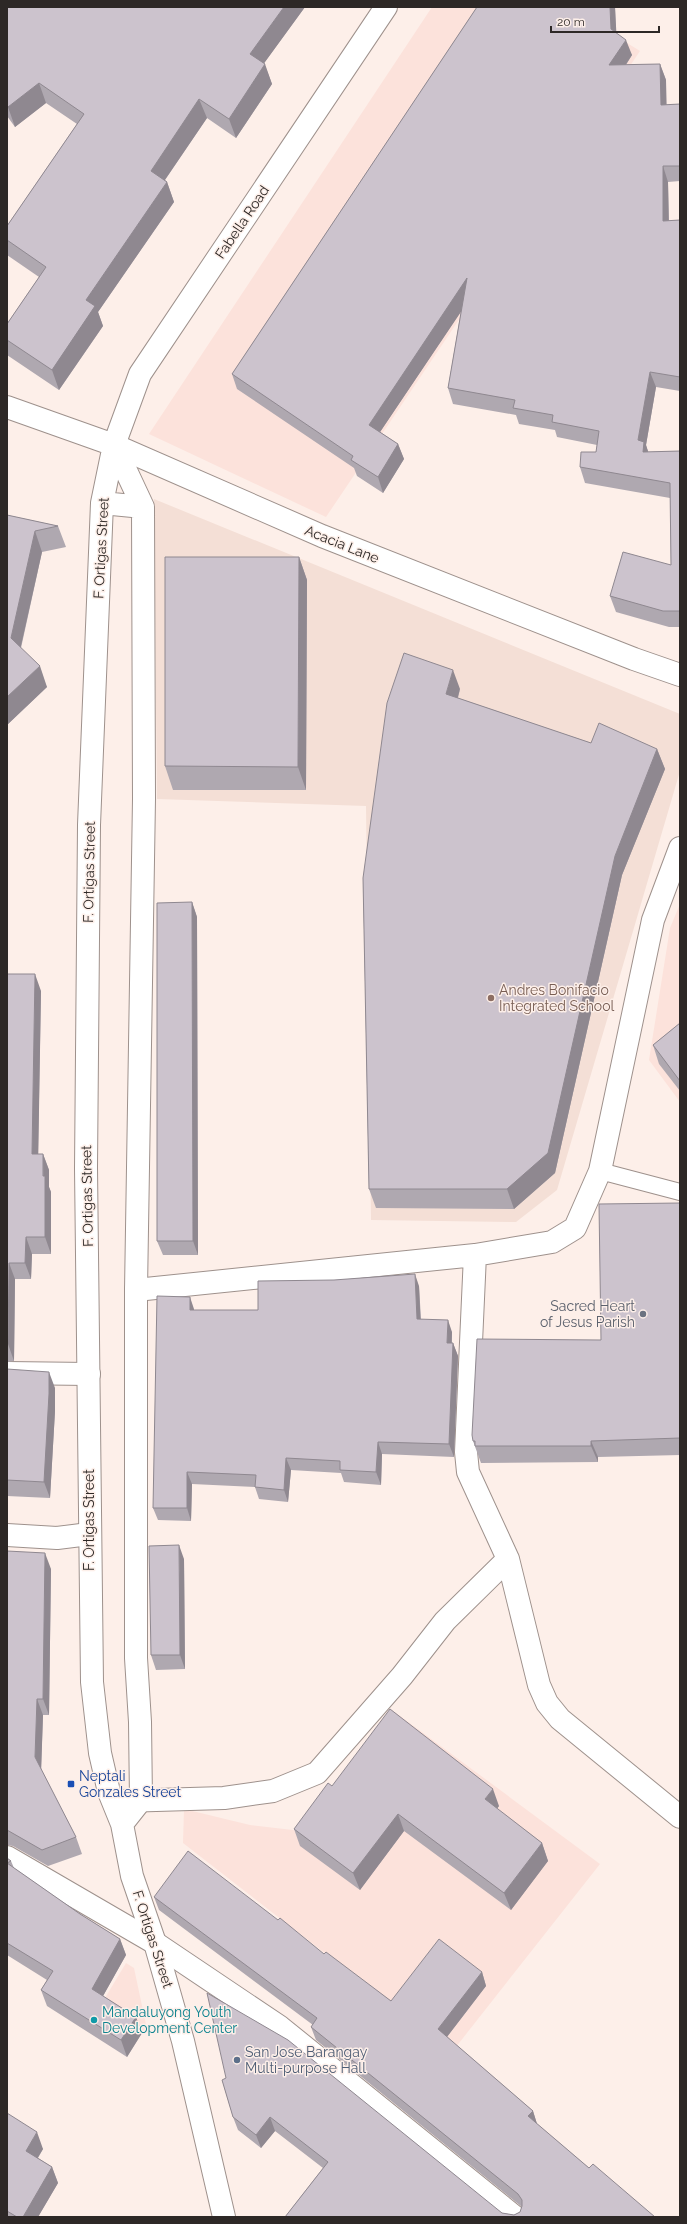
<svg xmlns="http://www.w3.org/2000/svg" width="687" height="2224" viewBox="0 0 687 2224" font-family="Raleway,sans-serif">
  <style>
    .commercial { fill: #fce2db }
    .built { fill: #f4dfd6 }
    .lines { fill: none; stroke-linecap: round; stroke-linejoin: round }
    .service-casing { stroke: #9e918c; stroke-width: 18 }
    .minor-casing { stroke: #9e918c; stroke-width: 24 }
    .tertiary-casing { stroke: #9e918c; stroke-width: 24 }
    .service { stroke: #fff; stroke-width: 16 }
    .minor { stroke: #fff; stroke-width: 22 }
    .tertiary { stroke: #fff; stroke-width: 22 }
    .wall { fill: #afa8b0 }
    .shaded-wall { fill: #8f8890 }
    .building { fill: #ccc3cd; stroke: #8f8890 }
    .education-dot { fill: #8d6e63; stroke: #fdefe9; stroke-width: 1.5 }
    .worship-dot { fill: #6b7280; stroke: #fdefe9; stroke-width: 1.5 }
    .transit-dot { fill: #1a4fb4; stroke: #fdefe9; stroke-width: 1.5 }
    .culture-dot { fill: #0f9aa8; stroke: #fdefe9; stroke-width: 1.5 }
    .service-dot { fill: #5c6f8a; stroke: #fdefe9; stroke-width: 1.5 }
    .labels { text-anchor: middle; stroke-width: 3; stroke-linejoin: round; paint-order: stroke }
    .street-label { font-size: 14px; fill: #2d2826; stroke: #fdefe9 }
    .education-label { font-size: 14px; fill: #785e54; stroke: #fdefe9; text-anchor: start }
    .worship-label { font-size: 14px; fill: #5b616d; stroke: #fdefe9; text-anchor: end }
    .transit-label { font-size: 14px; fill: #164399; stroke: #fdefe9; text-anchor: start }
    .culture-label { font-size: 14px; fill: #0d838f; stroke: #fdefe9; text-anchor: start }
    .service-label { font-size: 14px; fill: #4e5e75; stroke: #fdefe9; text-anchor: start }
  </style>
  <rect width="100%" height="100%" fill="#fdefe9"/>
  <path class="commercial" d="M432,7h137l71,44 -314,466 -177,-83z
    M680,904v198l-31,-42 21,-132z
    M392,1710l208,154 -148,188 -269,-209 1,-34 66,16 51,6z
    M126,1963l8,5 14,66 -46,-31z"/>
  <path class="built" d="M154,499l526,215v57l-123,419 -41,32 -145,-2 -5,-414 -209,-7z"/>
  <g class="lines">
    <defs>
      <path id="service" d="M600,1171l80,21"/>
      <path id="minor" d="M114,445l208,91 312,123 46,16
        M475,1255l-9,197 2,20 40,87 31,126 8,18 13,16 120,98
        M136,1290l339,-35 77,-13 23,-14 25,-57 53,-251 27,-72
        M7,1373l82,1
        M7,1535l50,3 32,-4
        M122,1801l102,-3 49,-7 44,-18 85,-97 43,-55 63,-62
        M7,1857l148,86 125,84 235,190"/>
      <path id="tertiary" d="M7,407l107,38
        M114,445l29,62 1,292 -8,491v368l4,64 1,78 -19,24
        M102,503l41,4
        M224,2217l-41,-176 -28,-98 -23,-67 -10,-52 -13,-32 -9,-39 -8,-71 -6,-514 3,-343 13,-322 12,-58 26,-71 246,-367"/>
    </defs>
    <use href="#service" class="service-casing"/>
    <use href="#minor" class="minor-casing"/>
    <use href="#tertiary" class="tertiary-casing"/>
    <use href="#service" class="service"/>
    <use href="#minor" class="minor"/>
    <use href="#tertiary" class="tertiary"/>
  </g>
  <path class="wall" d="M7,7h298l-41,56 8,21 -36,54 -29,-20 -42,62 2,2 7,20 -76,110 5,14 -44,64 -52,-35v-31l32,-47 -32,-22v-29l70,-102 -31,-21 -31,24 -8,-11z
    M477,7h138l1,26 16,22 -6,10 34,-1 6,16v25l14,-1v77l-12,1 1,39 11,-1v171l-24,-4 -10,58 2,7 32,-1v176h-11l-53,-15 -6,-16 61,-31 -1,-67 -85,-15 -5,-16 16,-15 1,-7 -40,-8 -2,-7 -36,-6 -3,-9 -63,-11 -5,-16 13,-77 -81,121 18,12 6,15 -21,34 -26,-17 -3,-8 -117,-79 -5,-15z
    M7,515l51,11 8,21 -24,5 -21,96 26,39 -40,38z
    M299,557l8,23 -1,210h-133l-8,-24z
    M460,689l-2,9 133,45 66,6 8,20 -43,106 -67,298 -41,36 -138,-1 -7,-19 -6,-311z
    M192,902l5,15 1,338h-35l-6,-14z
    M7,974l34,17 -3,163h5l6,16v17l2,5v62h-19l-1,25h-16l-1,82 -7,1z
    M680,1023v68l-21,-27 -6,-19z
    M680,1203v252l-82,2v5l-117,1 -8,-22 128,-101z
    M419,1286l2,33 31,13v11h1l5,13 -4,101 -72,-3 -1,31 -37,-3 -3,-9 -50,-3 -3,32 -29,-3 -4,-12 -63,-3 -1,37 -33,-1 -5,-12 41,-199v1h64z
    M7,1369l48,19v23l-5,87 -43,-2z
    M7,1551l44,18 -2,146h-6l-2,54 35,68 6,17 -34,12 -35,-20 -6,-1z
    M184,1559l1,110 -29,1 -5,-15z
    M332,1786l167,20 -2,3 45,34 6,18 -37,49 -107,-79 -44,59 -60,-44 -6,-17z
    M7,1858l4,3 3,7 66,46 40,25 6,16 -23,41 33,21 6,16 -15,24 -80,-51 -6,-16 6,-10 -40,-25z
    M154,1897l124,23 46,34 67,47 91,-29 4,14 -39,51 86,74 4,13 52,44 66,49h-370l38,-49 -48,-37 -14,17 -23,-18 -5,-13 -11,-37 280,133 12,2 6,-3 2,-5 -206,-167 -5,-13 2,-2 -154,-115z
    M7,2113l36,36 -5,9 14,9 6,16 -20,34h-31z"/>
  <path class="shaded-wall" d="M284,7h21l-48,66 -7,-19z
    M610,7h5l2,38 -6,-16z
    M626,40l6,15 -17,26 -6,-16z
    M265,64l7,20 -36,54 -7,-19z
    M660,64l6,16 1,40 -6,-15z
    M39,83l7,20 -31,24 -7,-20z
    M199,99l8,19 -49,72 -7,-19z
    M663,166l5,16 1,54 -6,-15z
    M167,182l7,20 -76,110 5,14 -44,64 -7,-20 34,-70z
    M467,278l6,16 -99,147 -5,-16z
    M650,372l6,15 -10,58 4,12 -2,10 -10,-27z
    M398,444l6,15 -21,34 -5,-16z
    M35,531l7,21 -24,107 -7,-21z
    M299,557l8,23 -1,210 -8,-23z
    M40,666l7,21 -40,38v-28z
    M453,670l7,19 -7,25 -7,-20z
    M657,749l8,20 -43,106 -67,298 -41,36 -7,-20 108,-333z
    M192,902l5,15 1,338 -5,-14z
    M35,974l6,17 -3,179 -6,-16z
    M43,1154l6,16v17l2,5v62l-6,-17z
    M26,1237l6,17 -1,25 -6,-16z
    M9,1263l6,16 -1,82 -6,-17z
    M415,1274l4,12 2,45 -4,-12z
    M190,1297l4,12v14l-4,-13z
    M448,1320l4,12 -1,24 -4,-13z
    M453,1343l5,13 -4,101 -5,-13z
    M49,1372l6,16v23l-5,87 -6,-16z
    M591,1441l7,16v5l-7,-16z
    M378,1442l4,12 -1,31 -5,-13z
    M286,1458l5,12 -3,32 -4,-12z
    M187,1472l5,12 -1,37 -4,-13z
    M179,1545l5,14 1,110 -5,-14z
    M45,1553l6,16 -2,146 -6,-16z
    M37,1699l6,16 -2,59 -6,-17z
    M493,1789l6,17 -8,10 -6,-17z
    M398,1814l6,17 -44,59 -7,-17z
    M542,1843l6,18 -37,49 -7,-17z
    M120,1939l6,16 -28,50 -6,-16z
    M482,1972l4,14 -43,56 -5,-13z
    M136,2017l6,16 -15,24 -6,-17z
    M533,2111l4,13 -9,-8z
    M270,2117l5,14 -14,17 -5,-13z
    M37,2132l6,17 -11,18 -6,-16z
    M52,2167l6,16 -20,34h-15z"/>
  <path class="building" d="M7,7h277l-34,47 15,10 -36,55 -30,-20 -48,72 16,11 -81,118 9,6 -43,64 -45,-30v-16l39,-57 -39,-27v-14l77,-112 -45,-31 -31,24 -1,-1z
    M477,7h133l1,22 15,11 -17,25 51,-1 1,41 19,-1v62h-17v55l17,-1v157l-30,-5 -12,68 6,2 -1,10 37,-1v160h-17l-53,-15 13,-44 48,13 -1,-82 -90,-16 1,-15h15l3,-21 -47,-9 1,-7 -40,-7 2,-8 -67,-12 19,-110 -98,147 29,19 -20,33 -27,-17 2,-4 -121,-82z
    M7,515l51,11 -23,5 -24,107 29,28 -33,31z
    M165,557h134l-1,210 -133,-1z
    M404,653l49,17 -7,24 145,49 8,-20 58,26 -42,107 -67,297 -41,36h-138l-6,-311 24,-175z
    M192,902l1,339h-36v-338z
    M7,974h28l-3,180h11v22h2v61h-19l-1,26h-16l-1,81h-1z
    M680,1023v58l-27,-36z
    M680,1203v235l-89,3v5h-116v-5h-2l-1,-6 5,-96 124,1 -2,-136z
    M415,1274l2,45 31,1 -1,23h6l-4,101 -71,-2 -2,30 -36,-2v-9l-54,-3 -2,32 -29,-3 1,-12 -69,-3v36h-34l4,-212 33,1v13h68v-29l76,-1z
    M7,1369l42,3v22l-5,88 -37,-2z
    M179,1545l1,110h-29l-2,-109z
    M7,1551l38,2 -2,146h-6l-2,58 41,80 -34,13 -35,-20z
    M390,1709l103,80 -8,10 57,44 -38,50 -106,-79 -45,59 -59,-44 34,-46 4,3z
    M188,1851l90,69 2,-2 44,36 2,-2 65,49 48,-62 43,33 -44,57 95,82 -5,5 61,52 4,-4 62,53h-370l43,-55 -58,-45 -14,18 -23,-18 -11,-37 4,-2 -19,-85 81,47 214,173 12,2 6,-3 2,-6v-6l-4,-6 -207,-167 6,-9 -163,-121z
    M7,1858l4,3 -4,2z
    M7,1863l73,51 40,25 -28,50 44,28 -15,23 -80,-50 12,-19 -46,-28z
    M7,2113l30,19 -11,19 26,16 -29,50h-6l-10,-6z"/>
  <circle class="education-dot" cx="491" cy="998" r="4"/>
  <circle class="worship-dot" cx="643" cy="1314" r="4"/>
  <rect class="transit-dot" x="67" y="1780" width="8" height="8" rx="2"/>
  <circle class="culture-dot" cx="94" cy="2020" r="4"/>
  <circle class="service-dot" cx="237" cy="2060" r="4"/>
  <g class="labels">
    <g class="street-label">
      <text transform="translate(242 222) rotate(-56)" y="5">Fabella Road</text>
      <text transform="translate(342 544) rotate(22)" y="5">Acacia Lane</text>
      <text transform="translate(101 548) rotate(-87)" y="5">F. Ortigas Street</text>
      <text transform="translate(89 872) rotate(-89)" y="5">F. Ortigas Street</text>
      <text transform="translate(87 1196) rotate(-91)" y="5">F. Ortigas Street</text>
      <text transform="translate(89 1520) rotate(-90)" y="5">F. Ortigas Street</text>
      <text transform="translate(153 1939) rotate(72)" y="5">F. Ortigas Street</text>
    </g>
    <g class="education-label">
      <text x="499" y="995">Andres Bonifacio<tspan x="499" dy="16">Integrated School</tspan></text>
    </g>
    <g class="worship-label">
      <text x="635" y="1311">Sacred Heart<tspan x="635" dy="16">of Jesus Parish</tspan></text>
    </g>
    <g class="transit-label">
      <text x="79" y="1781">Neptali<tspan x="79" dy="16">Gonzales Street</tspan></text>
    </g>
    <g class="culture-label">
      <text x="102" y="2017">Mandaluyong Youth<tspan x="102" dy="16">Development Center</tspan></text>
    </g>
    <g class="service-label">
      <text x="245" y="2057">San Jose Barangay<tspan x="245" dy="16">Multi-purpose Hall</tspan></text>
    </g>
  </g>
  <rect width="687" height="2224" fill="none" stroke="#2d2826" stroke-width="16"/>
  <path d="M551 26v6h108v-6" fill="none" stroke="#2d2826" stroke-width="2"/>
  <text x="557" y="26" font-size="12" fill="#2d2826" stroke="#fdefe9" stroke-width="3" paint-order="stroke">20 m</text>
</svg>
